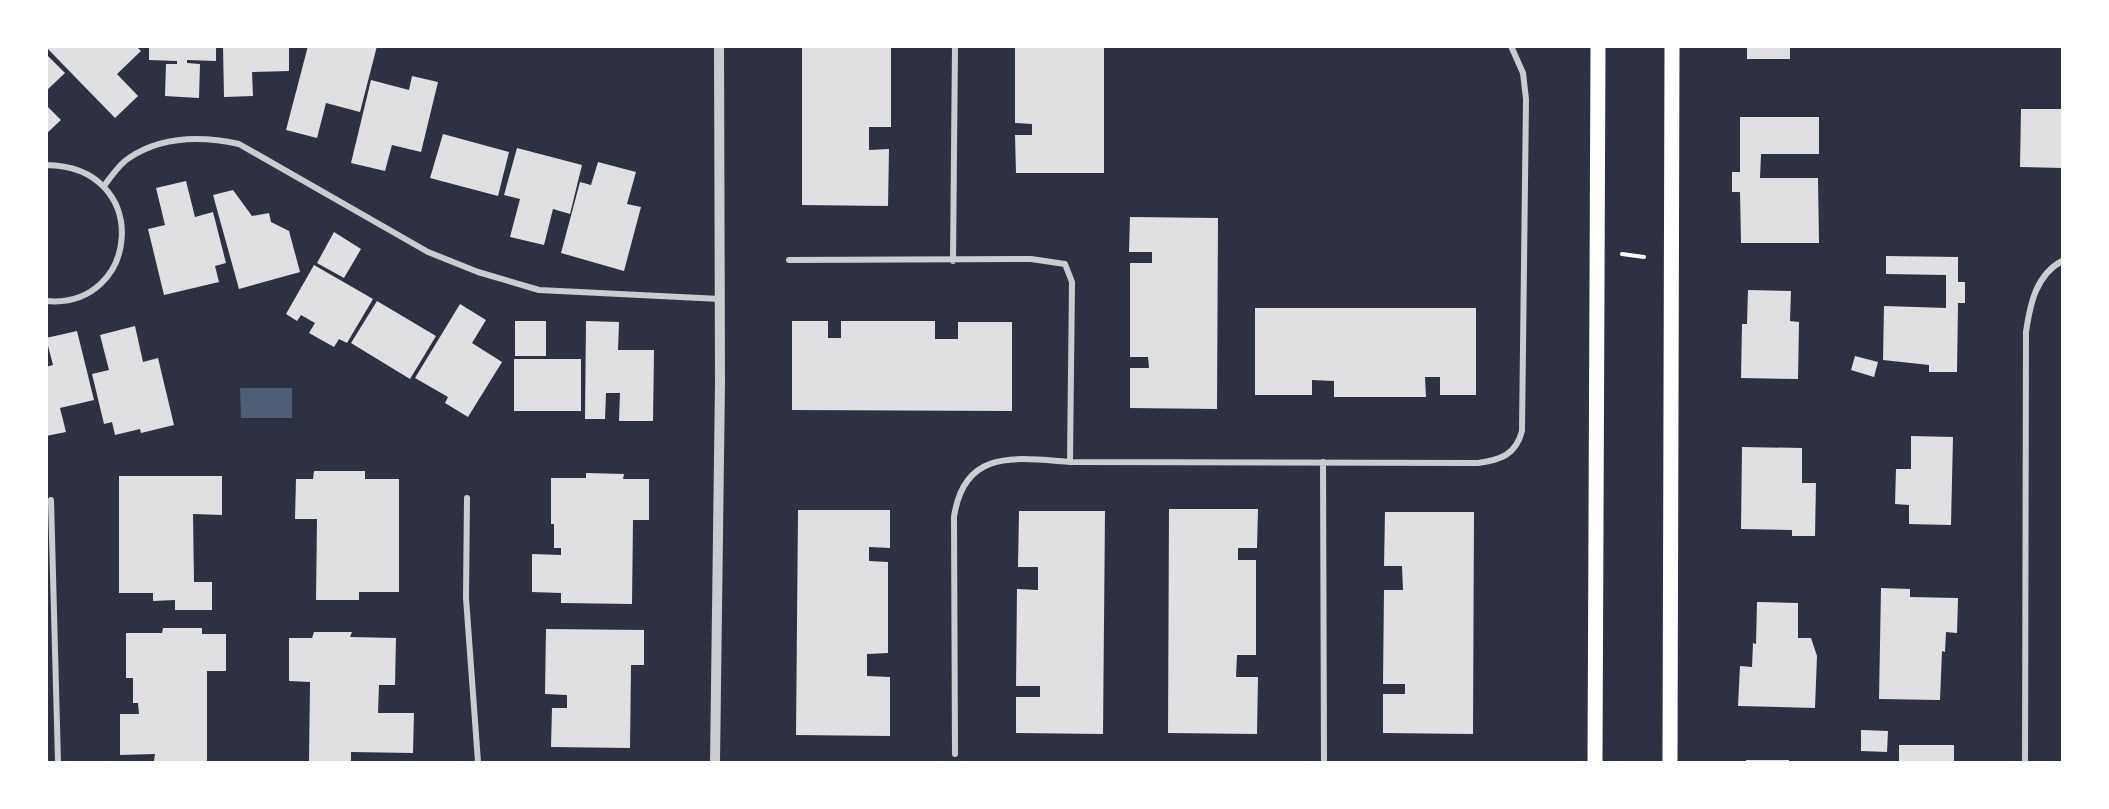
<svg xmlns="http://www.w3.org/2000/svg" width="2109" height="809" viewBox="0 0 2109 809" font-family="'Titillium Web',sans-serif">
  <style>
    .water { fill: #4f5d75 }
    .building { fill: #e0e0e3 }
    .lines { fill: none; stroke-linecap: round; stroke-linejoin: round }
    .path { stroke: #fff; stroke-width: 4 }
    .minor { stroke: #caccd0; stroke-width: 6 }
    .tertiary { stroke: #caccd0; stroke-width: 10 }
    .primary { stroke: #fff; stroke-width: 15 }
  </style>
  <rect width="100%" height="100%" fill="#2d3142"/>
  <path class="water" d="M240,388h52v30h-51z"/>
  <path class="building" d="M48,46h88l5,5 -24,23 21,22 -23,22 -68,-70z
    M149,46h67v15l-29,-1v3l13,1 -1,34 -34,-2 1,-32h11v-3l-28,-1z
    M223,46h66v25l-37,1 1,24 -29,1z
    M308,46h69l-17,66 -34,-9 -9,35 -31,-8z
    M802,46h89v81h-22v23l20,-1 -1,57 -86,-1z
    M1015,46h89v127h-88l-1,-38h17v-11l-17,-1z
    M1747,46h43v13h-43z
    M46,54l19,19 -19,18z
    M412,76l26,6 -17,70 -29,-7 -7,26 -34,-8 20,-83 38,10z
    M46,105l15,15 -15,14z
    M2021,109h41v59l-42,-1z
    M1740,117h79v37h-58l-1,24h58l1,65h-78l-1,-51h-8v-20h8z
    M443,134l66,18 -11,44 -68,-18z
    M517,148l65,17 -12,49 -17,-5 -9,36 -34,-8 10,-38 -16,-4z
    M598,162l38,10 -9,32 14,3 -17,64 -63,-18 19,-71 11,3z
    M186,181l9,36 18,-5 13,51 -11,3 4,16 -55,13 -16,-66 17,-4 -9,-37z
    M233,190l19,26 17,-3 2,9 18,9 11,41 -61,17 -26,-94z
    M1130,217l88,1 -1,191 -87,-1v-40h19l-1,-11h-18v-94h22v-11h-23z
    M334,232l27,17 -17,29 -27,-15z
    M1886,256l72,1v25h7v21h-7l-1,69h-28v-7l-46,-5 1,-54 62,2v-33l-60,-1z
    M314,265l59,34 -26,44 -8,-4 -5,8 -25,-14 6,-10 -14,-8 -4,6 -11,-7z
    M1748,290l43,1 -1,30 9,1 -1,57 -57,-1 1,-54h5z
    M377,301l59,35 -26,43 -59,-36z
    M460,304l26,16 -14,23 30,19 -34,55 -23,-14 3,-6 -33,-19z
    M1255,308h221v87h-36v-18h-15l1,20h-92v-16l-22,-1v15h-57z
    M515,321h31v35h-31z
    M586,321l33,1 -1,28h36l-1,71h-34l1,-28h-14l-1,26h-20z
    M792,321h36v17h13v-17h94v18h23v-17h54v89l-220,-1z
    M135,326l8,36 15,-4 16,67 -33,8 -1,-4 -25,6 -3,-13 -8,2 -12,-50 17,-4 -9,-35z
    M77,331l17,69 -34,8 6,24 -20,4v-69l7,-2 -7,-27z
    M1855,356l23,6 -4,15 -23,-7z
    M514,359h67v52h-67z
    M1911,436l42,1 -2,88 -42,-1v-19l-14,-1 1,-35h15z
    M1742,447l60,1v35h14l-1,53h-23v-6l-51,-1z
    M314,471h51v8h34v113h-40v8h-43l1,-81h-22l1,-40h17z
    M586,473l38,1 -1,5h26v41h-16l-1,84 -71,-1v-10l-29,-1v-38l29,1v-7h-7v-24h-3v-46h35z
    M119,476h103v39l-29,-1 1,68h18v28h-37v-10l-22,1v-8h-34z
    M1169,509h89l-1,39h-19v12h18v95h-19l-1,22h22l-1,57 -89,-1z
    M798,510h92v38l-21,-1v14l19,1v91l-21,1v22l23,1v59l-94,-1z
    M1019,511h86l-2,223 -87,-1v-36h24v-11h-24l1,-97 21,1v-23h-20z
    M1385,512h89l-1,222 -90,-1v-39h22v-10h-22l1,-94h19l-1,-24h-18z
    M1881,588l29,1v8l48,1 -1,35 -11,-1 -1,20 -3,-1 -2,49 -61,-1z
    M1757,602l41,1v35h13l6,18 -2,52 -77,-2 2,-40 12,1 1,-24 3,1z
    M163,628h39v6h24v37h-19v90h-53l1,-7 -35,1v-41h19l-1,-11h-5v-25h-7v-45h36z
    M546,629l98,1v35h-13l-1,83 -79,-1 1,-39h15v-13l-22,-1z
    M314,632h38l-2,5 46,1 -1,47h-16l-1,28h36l-1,40 -62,-1v9h-42l1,-79 -21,-1v-43h23z
    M1861,730l27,1 -1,21 -26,-1z
    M1899,745h55v17h-55z
    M1746,760h43v2h-43z"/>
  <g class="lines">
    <path class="path" d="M1622,254l22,3"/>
    <path class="minor" d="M46,165c108,1 94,145 0,136
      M104,186c7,-9 15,-22 25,-28 33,-22 73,-22 110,-14l189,108 50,20 61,18 181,9
      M789,260l242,-1 34,5 7,18 -2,180
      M953,261l2,-215
      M1323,462l1,298
      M467,498l-1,100 12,164
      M51,500l7,262
      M955,754l-1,-237c10,-69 62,-59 116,-55l408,1c22,-3 38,-8 44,-32l4,-332 -3,-26 -12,-27
      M2025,762l1,-430c4,-28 10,-57 36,-71"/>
    <path class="tertiary" d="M715,762l5,-380 -1,-336"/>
    <path class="primary" d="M1595,762l3,-716
      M1670,762l2,-716"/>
  </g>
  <rect width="2109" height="809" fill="none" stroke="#ffffff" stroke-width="96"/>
</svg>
